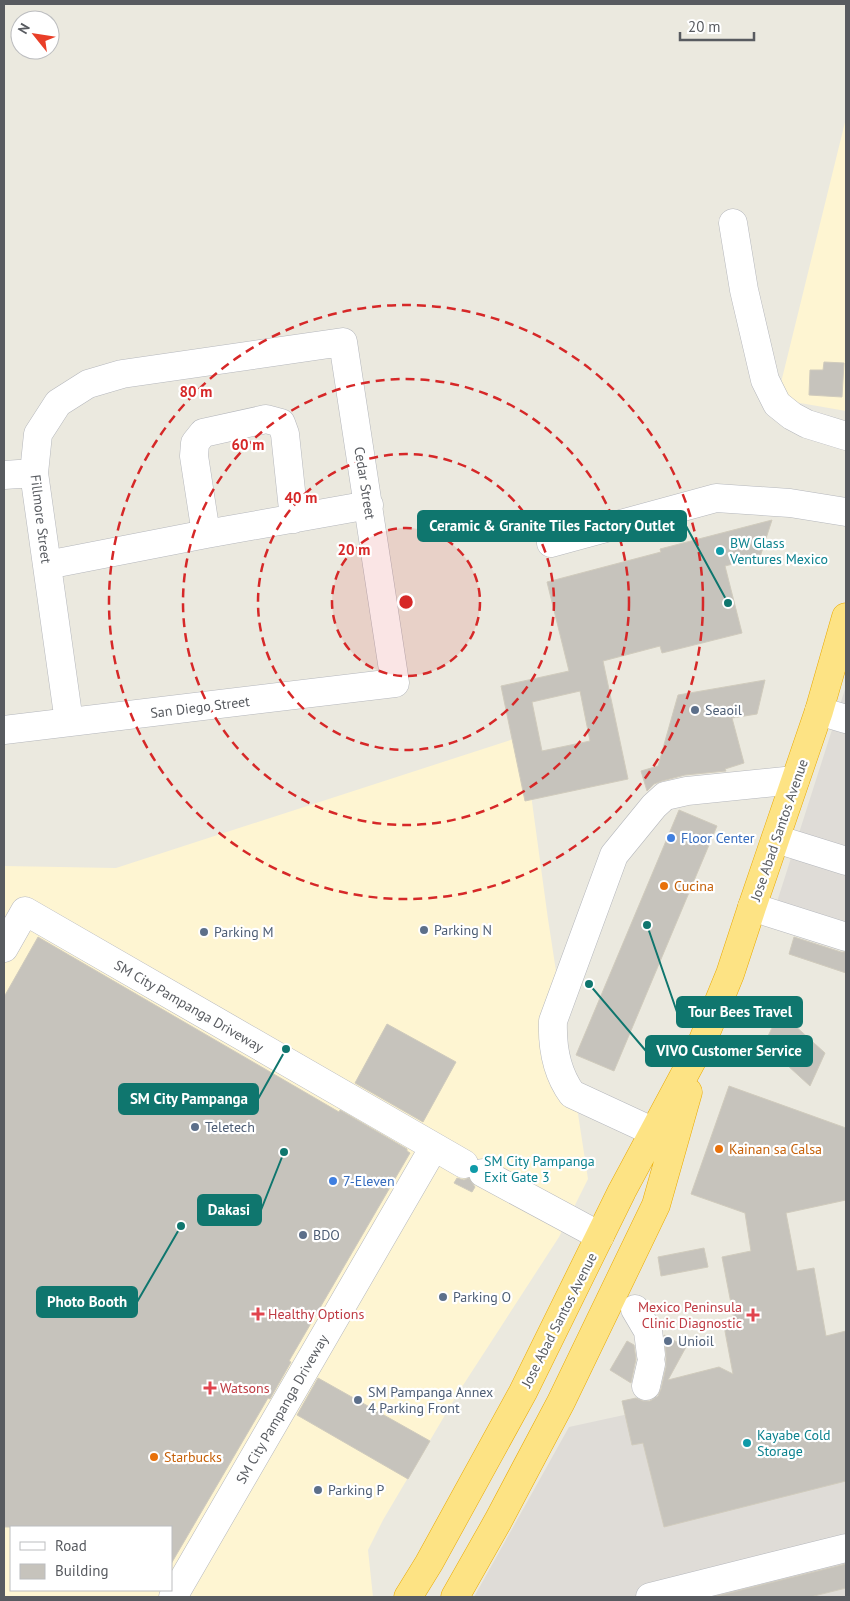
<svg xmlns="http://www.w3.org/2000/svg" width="850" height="1601" viewBox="0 0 850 1601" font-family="'PT Sans',sans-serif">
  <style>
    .commercial { fill: #fef5d2; fill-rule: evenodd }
    .industrial { fill: #dfdcd7 }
    .building { fill: #c6c3bc; stroke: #d0cbbd; fill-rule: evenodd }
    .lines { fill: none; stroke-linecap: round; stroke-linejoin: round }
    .minor-casing { stroke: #b5b7bc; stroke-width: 29 }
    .highway-casing { stroke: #eaaa00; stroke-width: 29 }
    .minor { stroke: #fff; stroke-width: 28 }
    .highway { stroke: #fde384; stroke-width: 28 }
    .ring { fill: none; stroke: #d62828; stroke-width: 2.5; stroke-dasharray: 9 6 }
    .culture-dot { fill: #0f9aa8; stroke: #fff; stroke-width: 2 }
    .service-dot { fill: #5c6f8a; stroke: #fff; stroke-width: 2 }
    .shop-dot { fill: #3f7fe0; stroke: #fff; stroke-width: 2 }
    .food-dot { fill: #e8710a; stroke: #fff; stroke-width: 2 }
    .health-dot { fill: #e0444e; stroke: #fff; stroke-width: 2 }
    .labels { text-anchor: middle; stroke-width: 4.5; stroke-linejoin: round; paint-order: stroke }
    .street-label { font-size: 14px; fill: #585b60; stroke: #fff }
    .culture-label { font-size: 14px; fill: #0d838f; stroke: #fff; text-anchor: start }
    .service-label { font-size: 14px; fill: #4e5e75; stroke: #fff; text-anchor: start }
    .shop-label { font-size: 14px; fill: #366cbe; stroke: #fff; text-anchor: start }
    .food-label { font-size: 14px; fill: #c56008; stroke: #fff; text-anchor: start }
    .health-label { font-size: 14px; fill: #be3a42; stroke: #fff; text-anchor: start }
    .centre { fill: #d62828; stroke: #fff; stroke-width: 2.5 }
    .ring-label { font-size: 15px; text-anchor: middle; font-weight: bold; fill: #d62828; stroke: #fff; stroke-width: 4.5; stroke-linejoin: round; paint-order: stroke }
    .leader { fill: none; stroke: #0f766e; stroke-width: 2 }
    .callout-dot { fill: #0f766e; stroke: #fff; stroke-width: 2 }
    .callout { fill: #0f766e; stroke: #0f766e; stroke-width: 2 }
    .callout-label { font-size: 15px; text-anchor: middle; font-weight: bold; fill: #fff }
  </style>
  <rect width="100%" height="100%" fill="#ebe9df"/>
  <path class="commercial" d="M846,118v293l-69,-12z
    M523,736l25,183 40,260 -29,58 -101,156 -75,127 -15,30 5,47h-369v-731l112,2zM11,1527h160v63h-160z"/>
  <path class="industrial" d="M846,686v240l-70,-21z
    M846,1358v239h-372l95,-170 78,-17z"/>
  <path class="building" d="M824,362l20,1 -2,34 -33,-2 1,-25h13z
    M772,520l-12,37 -35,9 17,67 -80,20 -2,-7 -57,15 25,118 -103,22 -24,-115 68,-15 -22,-89 114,-30 -1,-3zM580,691l10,50 -48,10 -10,-49z
    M765,680l-8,34 -25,4 12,45 -19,6 1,2 -41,4 -23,6 -8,3 -7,7 -6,-20 17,-5 20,-71z
    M679,810l38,16 -103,245 -38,-16z
    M38,937l301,175 1,-2 67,39v2l3,2 -121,208 2,1 -21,37 -2,-1 -97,166v-37h-167v-530z
    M794,937l47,15h5v21l-57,-19z
    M780,1012l45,41 -15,33 -46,-42z
    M387,1024l69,38 -33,60 -68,-39z
    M729,1086l117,42v72l-60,13 11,58 17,-3 12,68 20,-5v150l-182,46 -21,-84 -11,2 -10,-44 14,-3 7,3h7l8,-5 3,-7 5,-22v-14l-2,-18 22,12 -18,33 51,-13 14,7 -9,-48 11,-2 -13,-67 29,-6 -6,-38 -54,-19z
    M457,1178l7,2 5,-2 6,9 -3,5 -18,-9z
    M704,1248l4,19 -47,9 -3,-19z
    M627,1341l7,4 2,14 -5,24 -21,-13z
    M318,1378l112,63 -22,38 -111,-64z
    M846,1564v24l-36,9h-97z"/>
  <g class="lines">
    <defs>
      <path id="minor" d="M733,223l11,67 21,90 12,24 15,12 15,8 39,12
        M4,475l30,-2
        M206,534l-12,-78 1,-13 8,-10 63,-14 15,4 4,11 9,85
        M551,543l165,-45 74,5 56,9
        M47,565l159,-31 163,-29
        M819,711l27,8
        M4,730l391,-47 -52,-341 -221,32 -34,10 -30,19 -20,31 -4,39 35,249
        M776,839l70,22
        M752,907l94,30
        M4,948l21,-37 439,253
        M654,1132l-82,-38c-16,-22 -20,-47 -19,-73l61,-166 40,-49 11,-10 22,-5 108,-11
        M483,1173l117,63
        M635,1309l13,22 3,24
        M646,1386l5,-22
        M173,1597l261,-450
        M650,1597l196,-49"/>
      <path id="highway" d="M408,1597l21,-34 94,-171 99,-201 81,-151 27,-66 22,-67 67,-196 27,-94
        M455,1597l43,-76 63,-119 95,-197 32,-113"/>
    </defs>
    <use href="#minor" class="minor-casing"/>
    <use href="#highway" class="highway-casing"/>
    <use href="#minor" class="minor"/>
    <use href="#highway" class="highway"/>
  </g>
  <circle cx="406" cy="602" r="74" fill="#d62828" fill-opacity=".12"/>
  <g class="ring">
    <circle cx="406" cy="602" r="74"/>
    <circle cx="406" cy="602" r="148"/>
    <circle cx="406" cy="602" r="223"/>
    <circle cx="406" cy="602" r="297"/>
  </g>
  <g class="culture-dot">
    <circle cx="720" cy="551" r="5"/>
    <circle cx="474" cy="1169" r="5"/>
    <circle cx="747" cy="1443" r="5"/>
  </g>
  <g class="service-dot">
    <circle cx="695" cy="710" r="5"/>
    <circle cx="424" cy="930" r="5"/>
    <circle cx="204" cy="932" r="5"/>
    <circle cx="195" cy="1127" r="5"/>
    <circle cx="303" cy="1235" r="5"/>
    <circle cx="443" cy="1297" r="5"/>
    <circle cx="668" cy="1341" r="5"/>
    <circle cx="358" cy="1400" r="5"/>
    <circle cx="318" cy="1490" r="5"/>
  </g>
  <g class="shop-dot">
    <circle cx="671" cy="838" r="5"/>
    <circle cx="333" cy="1181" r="5"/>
  </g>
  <g class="food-dot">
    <circle cx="664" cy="886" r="5"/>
    <circle cx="719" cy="1149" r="5"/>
    <circle cx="154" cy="1457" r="5"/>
  </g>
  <g class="health-dot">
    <path d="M255.5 1306.5h5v5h5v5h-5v5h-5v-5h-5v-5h5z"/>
    <path d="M750.5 1307.5h5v5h5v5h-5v5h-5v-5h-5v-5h5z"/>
    <path d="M207.5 1380.5h5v5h5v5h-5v5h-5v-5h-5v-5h5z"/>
  </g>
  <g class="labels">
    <g class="street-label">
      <text transform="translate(365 483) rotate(81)" y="5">Cedar Street</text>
      <text transform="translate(41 519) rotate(83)" y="5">Fillmore Street</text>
      <text transform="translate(200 707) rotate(-7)" y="5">San Diego Street</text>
      <text transform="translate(779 830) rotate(-71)" y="5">Jose Abad Santos Avenue</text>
      <text transform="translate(189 1006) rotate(30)" y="5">SM City Pampanga Driveway</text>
      <text transform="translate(559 1320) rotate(-63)" y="5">Jose Abad Santos Avenue</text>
      <text transform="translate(282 1409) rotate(-60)" y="5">SM City Pampanga Driveway</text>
    </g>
    <g class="culture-label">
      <text x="730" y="548">BW Glass<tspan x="730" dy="16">Ventures Mexico</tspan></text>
      <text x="484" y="1166">SM City Pampanga<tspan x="484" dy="16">Exit Gate 3</tspan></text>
      <text x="757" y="1440">Kayabe Cold<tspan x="757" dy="16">Storage</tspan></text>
    </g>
    <g class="service-label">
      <text x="705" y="715">Seaoil</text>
      <text x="434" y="935">Parking N</text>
      <text x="214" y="937">Parking M</text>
      <text x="205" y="1132">Teletech</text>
      <text x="313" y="1240">BDO</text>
      <text x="453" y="1302">Parking O</text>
      <text x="678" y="1346">Unioil</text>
      <text x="368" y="1397">SM Pampanga Annex<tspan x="368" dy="16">4 Parking Front</tspan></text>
      <text x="328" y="1495">Parking P</text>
    </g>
    <g class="shop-label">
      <text x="681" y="843">Floor Center</text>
      <text x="343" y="1186">7-Eleven</text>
    </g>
    <g class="food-label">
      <text x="674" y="891">Cucina</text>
      <text x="729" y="1154">Kainan sa Calsa</text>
      <text x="164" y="1462">Starbucks</text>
    </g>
    <g class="health-label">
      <text x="742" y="1312" text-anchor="end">Mexico Peninsula<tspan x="742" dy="16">Clinic Diagnostic</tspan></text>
      <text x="268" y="1319">Healthy Options</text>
      <text x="220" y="1393">Watsons</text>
    </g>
  </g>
  <circle cx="406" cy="602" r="8" class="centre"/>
  <g class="ring-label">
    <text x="196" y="397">80 m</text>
    <text x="248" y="450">60 m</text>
    <text x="301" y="503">40 m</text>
    <text x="354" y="555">20 m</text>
  </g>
  <path class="leader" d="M728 603L686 526M647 925L677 1012M589 984L646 1051M286 1049L258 1099M284 1152L261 1210M181 1226L137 1302"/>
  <g class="callout-dot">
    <circle cx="728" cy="603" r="5"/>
    <circle cx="647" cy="925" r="5"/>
    <circle cx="589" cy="984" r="5"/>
    <circle cx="286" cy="1049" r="5"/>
    <circle cx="284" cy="1152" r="5"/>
    <circle cx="181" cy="1226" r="5"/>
  </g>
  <g class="callout">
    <rect x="418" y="511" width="268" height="30" rx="5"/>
    <rect x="677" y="997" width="125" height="30" rx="5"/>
    <rect x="646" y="1036" width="166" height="30" rx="5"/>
    <rect x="119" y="1084" width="139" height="30" rx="5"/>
    <rect x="198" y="1195" width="63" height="30" rx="5"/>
    <rect x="37" y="1287" width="100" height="30" rx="5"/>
  </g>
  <g class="callout-label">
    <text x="552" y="531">Ceramic &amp; Granite Tiles Factory Outlet</text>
    <text x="740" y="1017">Tour Bees Travel</text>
    <text x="729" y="1056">VIVO Customer Service</text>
    <text x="189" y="1104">SM City Pampanga</text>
    <text x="229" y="1215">Dakasi</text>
    <text x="87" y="1307">Photo Booth</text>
  </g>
  <rect width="850" height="1601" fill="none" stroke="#585b60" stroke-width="10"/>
  <rect x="10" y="1526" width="162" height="65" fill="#ffffff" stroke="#bcbdbf"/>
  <rect x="20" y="1542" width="25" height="8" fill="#ffffff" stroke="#bcbdbf"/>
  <text x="55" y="1551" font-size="15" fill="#585b60">Road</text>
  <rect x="20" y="1564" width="25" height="15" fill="#c6c3bc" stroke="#bcbdbf"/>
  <text x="55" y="1576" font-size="15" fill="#585b60">Building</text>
  <g transform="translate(35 35) rotate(300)"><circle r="24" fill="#ffffff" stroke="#bcbdbf"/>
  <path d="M0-4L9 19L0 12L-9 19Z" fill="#e93e27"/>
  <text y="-8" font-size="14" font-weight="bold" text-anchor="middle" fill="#585b60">N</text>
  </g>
  <path d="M680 32v8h74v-8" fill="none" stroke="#585b60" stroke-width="2.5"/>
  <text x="688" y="32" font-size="15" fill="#585b60" stroke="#ffffff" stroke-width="4" paint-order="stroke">20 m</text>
</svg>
